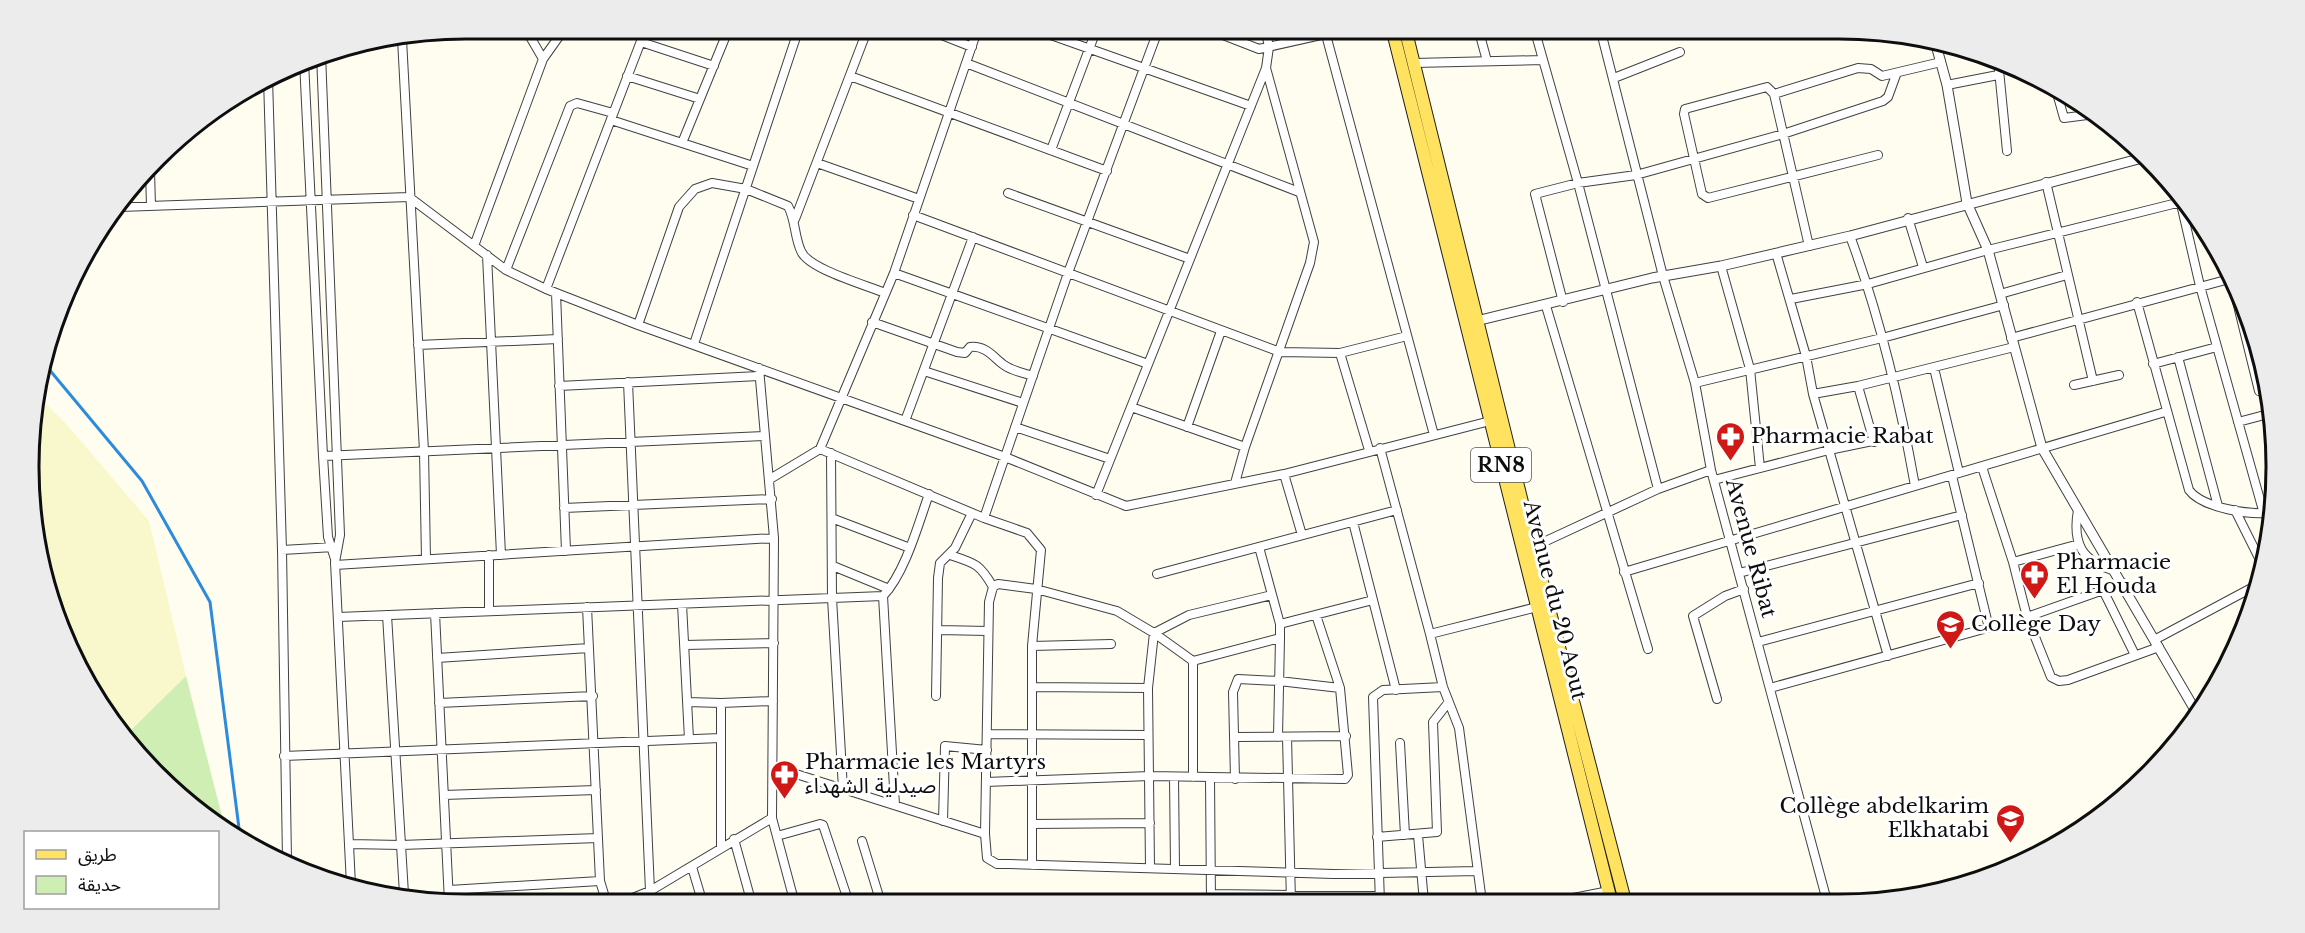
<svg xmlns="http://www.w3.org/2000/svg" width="2305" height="933" viewBox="0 0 2305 933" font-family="'Libre Baskerville','Noto Sans Arabic',serif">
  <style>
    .farmland { fill: #f9f8cc }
    .green { fill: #cfeeb4 }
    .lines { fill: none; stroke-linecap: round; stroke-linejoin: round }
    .stream { stroke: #2d8bdc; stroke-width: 3 }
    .minor-casing { stroke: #414141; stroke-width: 10 }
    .tertiary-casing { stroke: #414141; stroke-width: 11 }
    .primary-casing { stroke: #1f1f1f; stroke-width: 14 }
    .minor { stroke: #fff; stroke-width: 8 }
    .tertiary { stroke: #fff; stroke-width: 9 }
    .primary { stroke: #ffe260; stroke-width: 12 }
    .labels { text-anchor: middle; stroke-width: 6; stroke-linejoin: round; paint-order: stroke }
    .shield { fill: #fff; stroke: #565656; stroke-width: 1.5 }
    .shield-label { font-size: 20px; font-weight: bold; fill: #0e0e0e }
    .poi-label { font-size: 21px; fill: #0e0e0e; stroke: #fff; text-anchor: start }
    .street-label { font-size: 21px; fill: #0e0e0e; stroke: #fff }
    .rim { fill: none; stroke: #0e0e0e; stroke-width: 3 }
  </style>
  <rect width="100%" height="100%" fill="#fffdf0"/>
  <path class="farmland" d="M36,394l32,32 81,95 37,155 -60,59 -24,-25 -40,-76 -25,-82 -5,-143z"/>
  <path class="green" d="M186,676l39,152 -25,-14 -74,-79z"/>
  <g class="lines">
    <path class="stream" d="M43,362l99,119 68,121 30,234"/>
    <defs>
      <path id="minor" d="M525,28l18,31
        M924,28l48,19
        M1031,28l220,78
        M1205,28l54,21 93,-21
        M1373,28l20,4
        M1478,28l9,33
        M1534,28l44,155 80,306
        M1600,28l63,248 32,107 16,87 116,431
        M1326,35l108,400
        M402,39l22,412 2,108
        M641,42l73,24
        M321,54l19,481 -5,27 16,323
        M1998,60l9,91
        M304,61l19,395 5,81 7,22
        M966,63l333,129
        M1414,63l128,-3
        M627,76l73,23
        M850,76l257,95
        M268,78l14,472 5,310
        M1614,78l66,-26
        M1947,85l51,-10
        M2055,86l9,32 31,-4
        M1774,94l84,-26 13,1 11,7 59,-14
        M611,120l142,46
        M682,143l47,-115
        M2136,146l1,13
        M1051,150l46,-122
        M817,163l102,36
        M150,171l1,35
        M2046,182l47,199
        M2178,191l22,95 64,228
        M1008,193l182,66
        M120,207l289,-10 97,73 40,19 92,36 367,132 121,49 158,-32 210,-54
        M913,215l367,137 60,1 67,-17
        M1908,218l15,49
        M795,219l73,-191
        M1850,236c30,81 50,165 65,250
        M474,246l69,-187 22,-31
        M1809,246l-35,-152 -7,-7 -82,22 -1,5 18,80 6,4 170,-43
        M1776,253l30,103 7,38 75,262
        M487,255l14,300
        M1721,266l29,103 10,99
        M2229,269l30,122
        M506,270l64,-164 7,-3 36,10
        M894,273l254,91
        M546,289l100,-261
        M556,293l10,258
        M2000,294l67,-19
        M1791,299l77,-15 120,-34 193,-48
        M1563,302l-28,-108 43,-11 58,-8 147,-41 100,-33 5,-4 8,-22
        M2137,302l52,188c13,18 63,26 84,22
        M1546,306l102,343
        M872,322l85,30 8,1 5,-6c16,-2 24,11 34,18 8,6 20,8 29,11
        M638,325l41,-118 16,-18 17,-6 34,6 42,17c8,15 6,30 13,45 7,18 65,34 84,42
        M2011,338l222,-60
        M694,344l105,-316
        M418,345l140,-6
        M1340,353l29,97
        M2178,357l40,149
        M2153,364l64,-17
        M1934,368l25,105
        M924,371l99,32
        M628,382l22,509 4,13
        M1695,383l187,-45 122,-33
        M2074,385l45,-10
        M559,386l200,-10
        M1858,386l16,56
        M1813,394l45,-8 156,-39
        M1131,407l114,40
        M905,421l68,-184
        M2238,422l34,-9
        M1015,427l95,32
        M1187,427l34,-96
        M1380,448l50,186
        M820,449l164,69 43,15 14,17 -9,96v219
        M831,453l1,145 11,191
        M323,456l441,-20
        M1982,467l31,95 14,55 24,60 8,4 9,-1 91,-33
        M1284,474l18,61
        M1952,476l37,152
        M770,479l50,-30 74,-176 84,-245
        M1714,480l115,-30 77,-16
        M1235,483l10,-36 65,-184 4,-21 -48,-174 3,-21 -4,-19
        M1096,495l170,-427
        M564,508l208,-9
        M2078,510c-6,34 4,52 38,61
        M2235,510l28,56
        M984,518l84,-245 91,-245
        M834,519l76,29
        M1353,522l43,168
        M1533,547l125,-58 53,-19
        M282,550l52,-3
        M489,555v56
        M950,555c25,8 30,9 43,32
        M2013,562l66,-18
        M335,565l439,-27
        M833,566l56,23
        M1624,572l541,-160
        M1739,573l223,-58
        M1157,574l240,-64
        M2103,590l32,65
        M682,604l7,135
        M587,607l13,274 7,23
        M435,613l14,289
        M387,615l17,279
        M338,617l545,-21
        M1280,624l93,-24
        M939,630l49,1
        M2156,639l103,-55
        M1758,642l221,-59
        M685,645l89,-2
        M1032,646l79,-2
        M437,658l152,-10
        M1193,661l87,-23v-14l-21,-77
        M1193,661l-39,-28 35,-18 83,-20
        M1034,687l114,1
        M1770,688l257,-71 96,-34
        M936,696l2,-118 2,-15 15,-15 17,-35
        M1717,699l-24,-83 32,-20 19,-7
        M687,702l34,1
        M439,703l154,-7
        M987,734l161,1
        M1235,737l111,-1
        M1278,737l2,-99
        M1287,737l4,165
        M1400,743l5,92
        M284,756l436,-18
        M774,767l211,67
        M1174,777l1,91
        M1193,777v-116
        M1210,778l1,125
        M1235,779l-2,-87 5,-13 41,2 61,7 -24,-73
        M986,782l164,-6 195,3 3,-4 -8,-87
        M444,795l152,-5
        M895,805l-12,-209c22,-23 35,-71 46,-102
        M772,818l23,86
        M943,821l2,-75 42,4
        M1032,824l118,-1
        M1418,835l6,67
        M777,836l43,-12 3,1 26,78
        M1377,837l60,-5 -4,-110 15,-19
        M734,839l18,65
        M862,841l19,62
        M349,844l52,1 197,-7
        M721,847v-144l52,-2
        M692,867l11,37
        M1150,867l-2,-179 6,-55 -37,-22 -81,-22 -38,-5 -5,3 -4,15 -4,232 2,24 10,6h12l324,10 144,-3
        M449,890l151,-9
        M1211,894l169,2
        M1380,902l-7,-205 10,-7 60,-3
        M1482,902l-23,-174 -16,-41 -13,-53 107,-27
        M1553,902l56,-11
        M618,904l32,-13 122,-73 2,-280 -15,-170"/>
      <path id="tertiary" d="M1936,45l11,40 20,118 21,47 54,198 156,267
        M1472,322l180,-44 69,-12 129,-30 296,-79"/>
      <path id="primary" d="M1392,28l219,873
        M1405,28l128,519 92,354"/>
    </defs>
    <use href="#minor" class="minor-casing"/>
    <use href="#tertiary" class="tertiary-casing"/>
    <use href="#primary" class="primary-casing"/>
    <use href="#minor" class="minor"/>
    <use href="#tertiary" class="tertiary"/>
    <use href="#primary" class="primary"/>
  </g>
  <defs>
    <symbol id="pharmacy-pin" viewBox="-11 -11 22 30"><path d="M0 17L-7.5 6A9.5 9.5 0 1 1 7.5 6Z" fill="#ce1916" stroke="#fff"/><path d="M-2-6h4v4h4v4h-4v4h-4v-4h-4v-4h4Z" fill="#fff"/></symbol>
    <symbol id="university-pin" viewBox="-11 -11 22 30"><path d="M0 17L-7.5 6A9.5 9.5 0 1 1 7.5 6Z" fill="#ce1916" stroke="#fff"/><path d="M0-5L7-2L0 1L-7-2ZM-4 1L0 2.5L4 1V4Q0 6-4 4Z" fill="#fff"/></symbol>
  </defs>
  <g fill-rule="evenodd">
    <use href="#pharmacy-pin" x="1714" y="420" width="33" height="45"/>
    <use href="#pharmacy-pin" x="2018" y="558" width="33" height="45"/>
    <use href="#university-pin" x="1934" y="608" width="33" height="45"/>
    <use href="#pharmacy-pin" x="768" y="758" width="33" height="45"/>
    <use href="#university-pin" x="1994" y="802" width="33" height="45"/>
  </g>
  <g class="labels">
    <rect class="shield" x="1471" y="448" width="60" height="34" rx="4.5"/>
    <g class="shield-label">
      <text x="1501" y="472">RN8</text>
    </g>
    <g class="poi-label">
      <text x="1751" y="443">Pharmacie Rabat</text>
      <text x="2056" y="569">Pharmacie<tspan x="2056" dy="24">El Houda</tspan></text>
      <text x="1971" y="631">Collège Day</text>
      <text x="805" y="769">Pharmacie les Martyrs<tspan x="805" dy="24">صيدلية الشهداء</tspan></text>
      <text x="1989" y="813" text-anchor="end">Collège abdelkarim<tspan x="1989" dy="24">Elkhatabi</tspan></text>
    </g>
    <g class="street-label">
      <text transform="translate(1751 548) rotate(75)" y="7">Avenue Ribat</text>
      <text transform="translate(1555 600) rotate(76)" y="7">Avenue du 20 Aout</text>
    </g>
  </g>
  <path d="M0 0H2305V933H0ZM466 39H1839A427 427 0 0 1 2266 466V467A427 427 0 0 1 1839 894H466A427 427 0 0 1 39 467V466A427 427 0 0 1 466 39Z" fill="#ececec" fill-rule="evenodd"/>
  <path class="rim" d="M466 39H1839A427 427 0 0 1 2266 466V467A427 427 0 0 1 1839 894H466A427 427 0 0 1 39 467V466A427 427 0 0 1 466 39Z"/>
  <rect x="24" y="831" width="195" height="78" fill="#ffffff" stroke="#9f9f9f" stroke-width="1.5"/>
  <rect x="36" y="850" width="30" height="9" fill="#ffe260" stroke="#9f9f9f" stroke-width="1.5"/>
  <text x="78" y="861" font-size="18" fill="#0e0e0e">طريق</text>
  <rect x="36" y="876" width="30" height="18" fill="#cfeeb4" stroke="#9f9f9f" stroke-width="1.5"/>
  <text x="78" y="891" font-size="18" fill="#0e0e0e">حديقة</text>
</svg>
